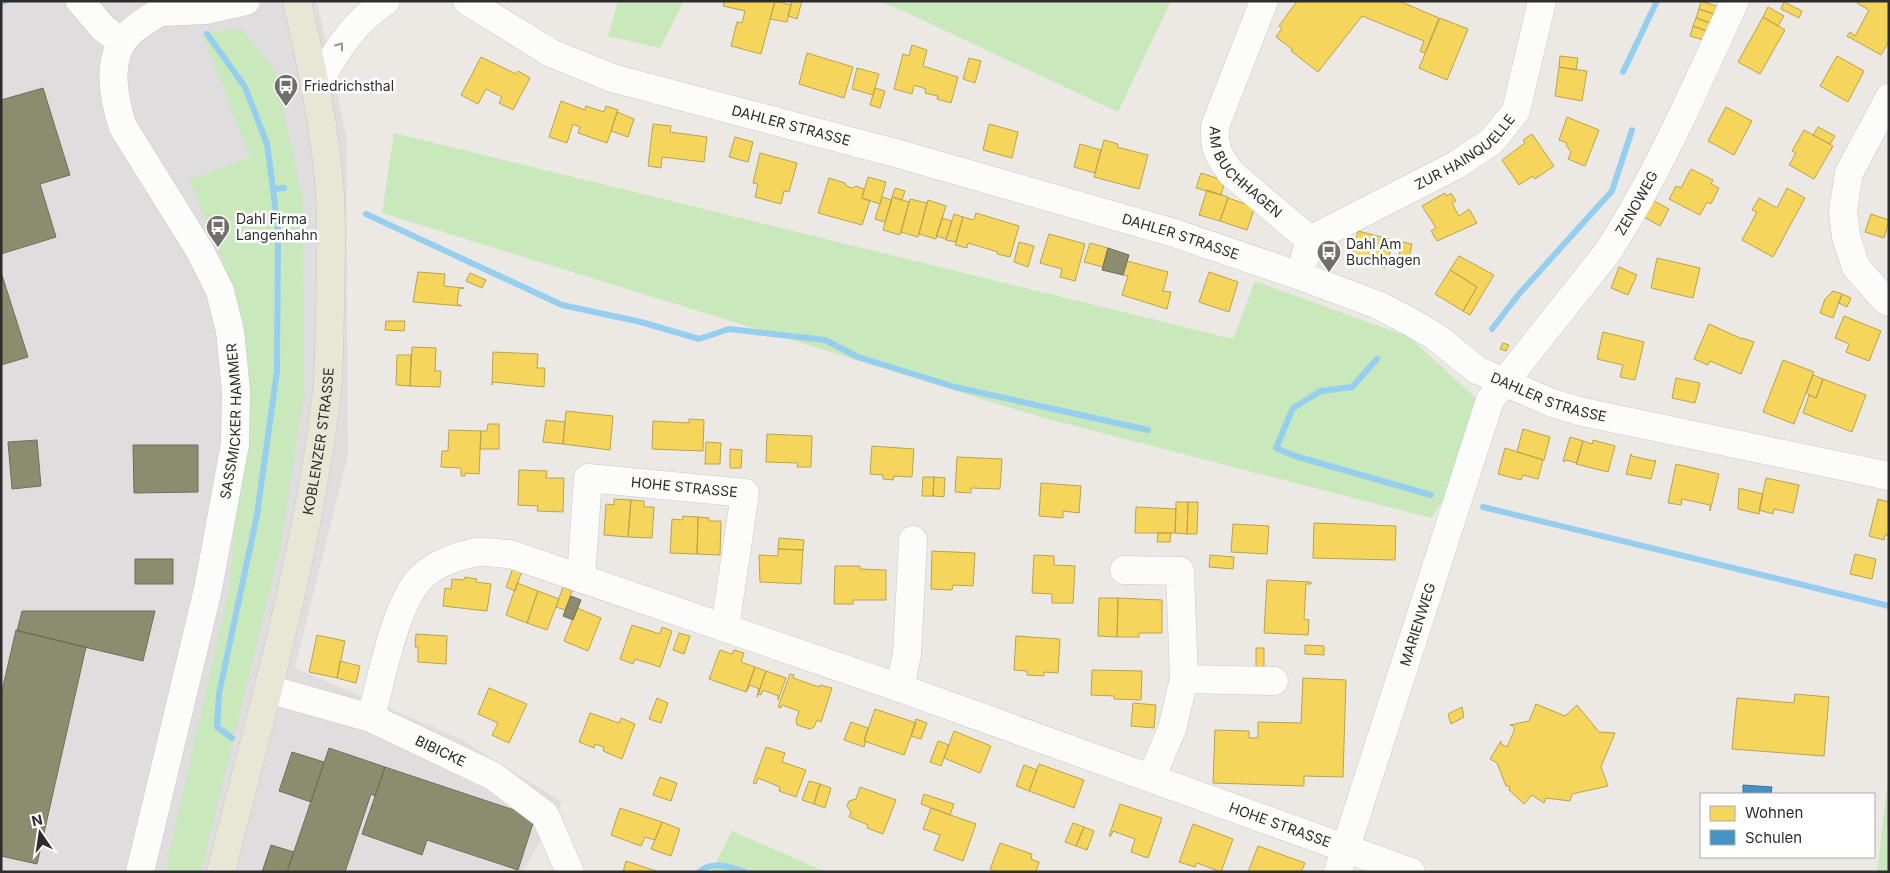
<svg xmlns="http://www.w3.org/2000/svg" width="1890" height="873" viewBox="0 0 1890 873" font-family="Inter,sans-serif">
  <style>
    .industrial { fill: #e0dddf }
    .green { fill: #c9e8bc }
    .homes { fill: #f6d55c; stroke: #baa34e }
    .schools { fill: #4393c3; stroke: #3c7496 }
    .industry { fill: #8c8c6e; stroke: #70705a }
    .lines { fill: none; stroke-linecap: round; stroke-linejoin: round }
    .stream { stroke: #95ceee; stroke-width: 6 }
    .minor-casing { stroke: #c9c8c8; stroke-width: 29 }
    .major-casing { stroke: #c6c5c3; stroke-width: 29 }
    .minor { stroke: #fcfcfb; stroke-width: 28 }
    .major { stroke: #e8e6d5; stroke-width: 28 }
    .oneway { stroke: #949494 }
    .labels { text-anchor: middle; stroke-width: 5; stroke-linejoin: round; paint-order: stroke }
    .poi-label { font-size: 14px; fill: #2d2d2d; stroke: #fff; text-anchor: start }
    .street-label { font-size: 14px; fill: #2d2d2d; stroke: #fff }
  </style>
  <rect width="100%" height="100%" fill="#ece9e4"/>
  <path class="industrial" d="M1,1h316l29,135 2,319 -53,213 166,71 101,63 -39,70h-522z"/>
  <path class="green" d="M618,1h66l-24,47 -52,-12z
    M877,1h294l-53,111 -217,-102z
    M241,29l33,40 29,131 1,195 -24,153 -79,324h-36l64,-282 14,-146 -2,-113 -21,-77 -31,-74 61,-23 -48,-124z
    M394,133l839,206 22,-58 154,56 69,63 -30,93 -17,25 -391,-101 -658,-204z
    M1889,771v101h-12z
    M732,831l94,41h-115z"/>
  <path class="homes" d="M725,1h50l-14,53 -30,-8 6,-24 5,1 3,-12 -22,-5z
    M775,1l16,4 -4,17 -17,-3z
    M792,1h10l-5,18 -9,-3z
    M1297,1h102l40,17 -14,35 -5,-2 4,-10 -62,-25 -44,56 -27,-21 1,-2 -16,-12 6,-9 -3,-2z
    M1701,1l18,6 -3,8 -17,-6z
    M1858,1h31v40l-8,14 -34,-19 3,-4 5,4 14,-26 -12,-7z
    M1784,2l18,9 -3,7 -18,-9z
    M1768,7l16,9 -6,10 -15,-9z
    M1699,9l17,6 -3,9 -17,-6z
    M1763,17l22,13 -25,44 -22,-12z
    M1440,18l28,11 -21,51 -28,-12z
    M1696,18l17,6 -3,8 -17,-6z
    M1693,26l17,6 -3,9 -17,-5z
    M912,45l15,5 -4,16 35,11 -7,26 -14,-4 1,-3 -13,-3 1,-4 -12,-4 -2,9 -18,-5 9,-35 6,2z
    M807,53l46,14 -9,31 -45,-14z
    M1560,56l18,2 -2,12 -17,-3z
    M1837,56l27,15 -16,31 -28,-16z
    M481,57l35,17 2,-3 12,7 -17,32 -14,-7 3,-6 -16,-8 -8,15 -17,-9z
    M969,58l12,3 -6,22 -12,-4z
    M1559,67l28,4 -5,30 -27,-5z
    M857,68l22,6 -6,21 -21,-6z
    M875,88l10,3 -5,17 -10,-3z
    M561,101l24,9 1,-4 18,6 2,-6 12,4 -11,33 -29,-10 2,-6 -7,-3 -6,19 -18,-6z
    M1726,107l26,14 -18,34 -26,-14z
    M617,112l17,7 -6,18 -17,-6z
    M1567,117l32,13 -14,36 -17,-7 3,-7 -5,-7 1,-2 -8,-3z
    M653,124l18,2 -1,6 37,5 -3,25 -42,-5 -1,11 -13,-2z
    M989,124l29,8 -6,26 -29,-8z
    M1818,127l17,9 -5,8 -17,-9z
    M1804,130l29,16 -19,33 -25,-14 7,-12 -4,-2z
    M1532,134l22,32 -19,13 -2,-3 -14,9 -17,-25 23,-17 -2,-3z
    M735,137l18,5 -5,20 -19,-5z
    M1104,140l14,4 -1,3 31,8 -9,34 -45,-12z
    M1080,144l21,6 -6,23 -21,-6z
    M760,153l37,10 -8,29 -5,-1 -3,13 -26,-7 3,-13 -5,-1z
    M1691,169l22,11 -2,4 8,4 -8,16 -4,-2 -7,13 -31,-16 7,-13 5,2z
    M1201,173l24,8 -4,14 -25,-7z
    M868,177l18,5 -6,22 -18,-6z
    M829,178l16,5 1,3 6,2 4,-2 8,3 -2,9 8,3 -8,24 -44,-12z
    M895,188l10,3 -3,9 -10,-3z
    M1787,188l18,10 -32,59 -31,-17 15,-28 -5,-2 7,-12 18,10z
    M1207,190l21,7 -8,24 -21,-6z
    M1445,193l2,3 4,-3 5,8 -4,2 7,13 10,-7 8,14 -40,18 -6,-10 5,-3 -14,-22z
    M882,197l10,3 -7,22 -10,-3z
    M892,197l17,5 -9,33 -17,-5z
    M1228,198l27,9 -8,23 -27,-9z
    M910,199l17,4 -9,34 -17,-5z
    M928,200l18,6 -10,33 -17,-5z
    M1652,200l17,9 -9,17 -16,-9z
    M976,213l43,13 -9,31 -13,-3 1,-2 -30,-9 -1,5 -12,-3 8,-28 11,3z
    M954,214l9,3 -7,25 -10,-2z
    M1871,214l18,6 -5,18 -19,-6z
    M942,218l10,3 -6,18 -10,-3z
    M1358,231l35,9 -7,28 -35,-8z
    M1049,234l36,10 -10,37 -15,-4 2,-8 -22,-6z
    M1019,242l15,4 -6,21 -14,-5z
    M1402,242l10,2 -4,18 -10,-2z
    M1090,243l18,5 -5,19 -19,-5z
    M1459,256l35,19 -24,40 -7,-4 14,-24 -27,-17z
    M1657,258l43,10 -7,30 -42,-10z
    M1127,261l41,11 -5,19 8,1 -4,17 -45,-14 6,-19 -5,-1z
    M1619,267l18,8 -9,20 -17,-7z
    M1450,270l27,17 -14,24 -28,-17z
    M418,272l27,2 -1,12 20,2 -5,1 -2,15 5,2 -49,-4z
    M1209,272l29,10 -9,30 -30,-10z
    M470,273l16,7 -4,8 -16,-7z
    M1833,291l9,3 -9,24 -13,-5 5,-14z
    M1842,294l9,4 -4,9 -8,-4z
    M1844,316l37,15 -12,30 -23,-9 3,-8 -14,-6z
    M386,321h19l-1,10 -19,-1z
    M1709,324l33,15v-1l12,4 -13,32 -31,-13 -2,4 -14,-6z
    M1603,332l41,10 -9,38 -15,-3 3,-12 -26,-6z
    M1503,343l6,2 -3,6 -6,-2z
    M412,347l24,1 -1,23h6l-1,16 -30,-1z
    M493,352l45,2 -1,14h8l-1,19 -51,-5 -1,3z
    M397,355h14l-1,31 -14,-1z
    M1783,360l31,12 -20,52 -31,-12z
    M1813,375l10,4 -7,19 -10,-5z
    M1676,378l24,5 -5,20 -23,-5z
    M1823,379l43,16 -14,37 -49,-19 6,-18 7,3z
    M566,411l47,5 -3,34 -47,-6z
    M689,419l15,1 -1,31 -51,-2 1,-28 36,2z
    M546,420l19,2 -2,22 -20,-2z
    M488,424h11v25h-19l1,-18h6z
    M1523,429l27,8 -6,23 -27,-8z
    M449,430l32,1 -2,43 -14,-1v3h-4v-8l-20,-1 1,-16h6z
    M767,434l45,2 -1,31h-14l1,-4 -32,-1z
    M1570,437l13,4 -6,22 -11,-3 -1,2 -2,-1z
    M1593,440l22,6 -7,26 -32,-8 7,-23 9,3z
    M706,442l15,1 -1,21h-15z
    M872,446l42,3 -2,28 -18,-1 -1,4 -10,-1v-4l-13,-1z
    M1505,448l38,12 -5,19 -15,-4 -2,5 -23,-6z
    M730,449l12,1 -1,18h-11z
    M1631,454l1,2 22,5 2,-1 -5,19 -25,-5z
    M957,457l45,2 -2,30 -29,-1v5l-16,-1z
    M1676,464l43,10 -9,37v-6l-28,-6 -1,6 -13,-2z
    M519,470l28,1 -1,7h18l-1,34 -26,-1 1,-5 -20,-1z
    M923,477h11l-1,19h-11z
    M934,477l11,1 -1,19 -11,-1z
    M1766,478l33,7 -6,28 -19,-4 -1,5 -14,-4z
    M1041,483l40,3 -2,27 -16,-2v7l-24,-2z
    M1739,488l24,6 -4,20 -21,-5z
    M614,499l17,1 -3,37 -24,-2 2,-31 8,1z
    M1878,499l11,3v33h-4l-1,5 -15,-4z
    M631,500l13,1v6h10l-2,31 -24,-1z
    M1176,502h12l-1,32 -12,-1z
    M1188,502h10l-1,32h-10z
    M1136,507l40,2 -1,24h-40z
    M683,516l15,1 -1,37 -27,-1 2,-34 10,1z
    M698,517l11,1v3h12l-1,34 -23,-1z
    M1314,523l82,3 -1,34 -82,-2z
    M1233,524l36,2 -2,28 -36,-2z
    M1158,533h13l-1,9h-13z
    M779,538l25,2 -1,10 -25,-1z
    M778,549l25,1 -2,34 -41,-2 -1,-27 19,1z
    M932,551l43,2 -2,33 -20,-1 -1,5 -21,-1z
    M1855,554l21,5 -4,20 -22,-5z
    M1034,555l20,1v9l21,1 -2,37h-21v-9l-20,-1z
    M1210,555l24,2 -1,12 -24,-2z
    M835,566h25v3l26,1v30h-33v4h-19z
    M513,568l9,3 -7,20 -9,-4z
    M465,577l12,2 -1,3 15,2 -4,27 -44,-5 2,-18 6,1 1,-10 12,1z
    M1267,580l44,2v2h-5l-2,35 5,1 -1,15 -44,-2z
    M517,583l21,8 -11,32 -21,-8z
    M563,587l9,4 -7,19 -9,-3z
    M538,591l21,8 -12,31 -20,-7z
    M1099,598h19l-1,39 -19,-1z
    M1118,598l44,2v33h-23v4h-22z
    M577,608l24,10 -13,33 -24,-10z
    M632,625l28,9 2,-7 10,4 -12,36 -25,-8 -2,5 -13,-5z
    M679,633l11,3 -6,18 -11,-4z
    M416,634l31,2 -1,28 -28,-2v-15h-3z
    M317,635l28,6 -8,37 -28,-6z
    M1016,636l44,3 -2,34 -14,-1v4l-17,-1v-4l-13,-1z
    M1305,645l19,1v9l-19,-1z
    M1256,648h8v19h-8z
    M720,650l12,4 2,-4 10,3 -3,9 14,5 -9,25 -37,-13z
    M340,661l20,5 -4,17 -19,-5z
    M755,667l11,4 -9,26 2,-8 -9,-4 -4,7z
    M1092,670l50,1 -1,29 -27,-1v-3l-23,-1z
    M766,671l20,7 -8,22v-4l-15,-6 -2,5 -3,-1z
    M790,674l4,1 -1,3 26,9 1,-2 12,3 -11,34 -4,-2 -3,7 -4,2 -13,-4 -1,-5 3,-9 -17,-6 -1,3 -3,-1z
    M1303,678l43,2 -3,97 -39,-1v10l-91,-3 2,-53 34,1v7h9v-16l43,1z
    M489,688l38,16 -18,39 -17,-8 6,-12 -20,-9z
    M1795,694l34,3 -5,59 -92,-7 5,-51 57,5z
    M657,698l11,5 -7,20 -12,-4z
    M1133,703l23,2 -2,23 -23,-2z
    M1536,704l29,12 12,-11 22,27 16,1 -14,34 7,19 -36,8 -2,7 -24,-3 -2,5 -12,-8 -8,9 -15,-14 1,-4h-4l-9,-23 -7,-4 11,-18v3l6,3 7,-16v-5l-4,-1 19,-4z
    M1462,707l2,10 -13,7 -3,-10z
    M875,709l41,14 -12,32 -40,-14z
    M590,713l29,10 2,-5 14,6 -13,35 -19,-8 1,-4 -9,-3 -1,4 -15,-6z
    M916,719l11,4 -6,16 -10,-3z
    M851,722l17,6 -4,13h2l-2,6 -20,-7z
    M954,731l37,15 -11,27 -36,-15z
    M938,741l11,4 -8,21 -11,-4z
    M766,747l19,6 -3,9 24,8 -10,27 -17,-6 1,-4 -22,-9 -2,6 -3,-1z
    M1039,764l45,16 -10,28 -45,-17z
    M1024,765l13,5 -8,21 -13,-5z
    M660,777l17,6 -6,18 -18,-6z
    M809,781l11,3 -6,20 -12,-4z
    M820,784l11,4 -6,20 -11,-4z
    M860,787l36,13 -13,34 -16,-6 1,-3 -19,-8 2,-5 -4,-6 2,-5 7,-2z
    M924,794l30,10 -4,11 -29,-11z
    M1120,804l42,14 -14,40 -17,-6 4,-13 -22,-8 -2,5h-2z
    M620,808l42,14 -7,18 -10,-3 -4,9 -30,-11z
    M931,808l45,16 -13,37 -29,-11 6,-15 -17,-6z
    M662,822l18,7 -9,27 -20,-7z
    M1073,823l11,4 -8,19 -11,-4z
    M1193,824l40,15 -12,33 -24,-9 -2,4 -16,-5z
    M1084,827l10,4 -7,19 -11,-4z
    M1000,843l32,11 -1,5 8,3 -3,10h-38l-8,-3z
    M1258,846l47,17 -4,9h-53z
    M626,861l30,10v1h-33z"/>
  <path class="schools" d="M1743,785l29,2 -1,7h-28z"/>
  <path class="industry" d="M43,88l27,87 -30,9 16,53 -55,17v-154z
    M1108,248l21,7 -6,20 -21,-5z
    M1,272l27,85 -27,8z
    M37,440l4,46 -29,3 -4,-47z
    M133,445h65v47l-64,1z
    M135,559h38v25h-38z
    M571,596l10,4 -8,20 -10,-4z
    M22,611h133l-12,50 -126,-30z
    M16,630l70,17 -49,217 -36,-8v-161z
    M329,748l56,19 -10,29 -4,-2 -26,78h-58z
    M292,752l32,10 -13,40 -32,-11z
    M385,767l150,50 -17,53 -91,-30 -5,15 -60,-21z
    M271,845l23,7 -7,20h-25z"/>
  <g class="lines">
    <path class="stream" d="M1,3l5,-2
      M207,34l38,53 22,57 6,45 11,-1
      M1623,72l34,-71
      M366,214l196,91 79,17 58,17 30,-10 96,11 33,17 97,30 193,43
      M1492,329l27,-35 93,-103 20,-61
      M1377,359l-25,28 -31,4 -28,17 -17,40 19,8 136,39
      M1483,507l406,99
      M232,738l-15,-11 2,-33 38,-179 20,-144 1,-140 -5,-42
      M699,872c13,-12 31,-5 46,0"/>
    <defs>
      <g id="minor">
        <path d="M80,1l23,27 19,14"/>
        <path id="s1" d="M467,1l84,52 61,25 287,76 275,79 126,43 78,29 31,16 27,16 41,33 75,33 31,9 306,64"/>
        <path id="s2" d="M1264,1l-49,125c-1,23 3,29 16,47l79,67 -5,17"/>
        <path d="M162,12l44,-2 40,-9"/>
        <path d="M315,88c20,-35 36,-64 71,-87"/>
        <path d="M1889,98l-40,75 -6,37 3,27 10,30 29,33 4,2"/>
        <path id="s3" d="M1310,240l146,-75 36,-24 24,-30 26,-110"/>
        <path d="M1124,570l56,1 4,108 -12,50 -21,49"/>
        <path id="s4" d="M581,577l7,-99 157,15 -20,135"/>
        <path d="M1184,679l90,2"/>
        <path d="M900,688l7,-34 6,-114"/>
        <path id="s5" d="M268,689l103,29 122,58 52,39 25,57"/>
        <path id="s6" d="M371,718c10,-38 23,-108 47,-137 12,-15 36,-24 54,-28 11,-3 27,1 38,1l390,134 511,184"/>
        <path id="s7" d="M140,872l68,-283 27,-145 1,-53 -6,-60 -10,-40 -20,-40 -77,-124c-10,-30 -19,-73 10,-97 13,-11 28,-17 40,-29"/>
        <path id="s8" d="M1338,872l152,-472 117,-147c51,-79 89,-167 128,-252"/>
      </g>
      <g id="major">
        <path id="s9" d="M221,872c39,-155 86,-315 105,-473 4,-30 3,-60 4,-89 1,-39 2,-77 0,-116 -4,-65 -19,-130 -33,-193"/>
      </g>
    </defs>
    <use href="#minor" class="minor-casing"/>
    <use href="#major" class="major-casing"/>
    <use href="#minor" class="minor"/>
    <use href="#major" class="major"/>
  </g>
  <defs><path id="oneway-chevron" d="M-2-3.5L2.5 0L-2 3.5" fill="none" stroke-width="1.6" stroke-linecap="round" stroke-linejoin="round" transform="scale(1.25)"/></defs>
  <use class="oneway" href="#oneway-chevron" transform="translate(340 46) rotate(-54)"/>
  <defs>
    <symbol id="bus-pin" viewBox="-11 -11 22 30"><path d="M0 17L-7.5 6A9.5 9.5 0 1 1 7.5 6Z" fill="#706f6d" stroke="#fff"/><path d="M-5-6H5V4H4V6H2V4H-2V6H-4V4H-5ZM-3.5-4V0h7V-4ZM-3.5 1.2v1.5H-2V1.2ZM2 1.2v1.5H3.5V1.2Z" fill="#fff"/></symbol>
  </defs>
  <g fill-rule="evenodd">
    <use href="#bus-pin" x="272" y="72" width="28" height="38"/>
    <use href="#bus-pin" x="204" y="213" width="28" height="38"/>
    <use href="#bus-pin" x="1315" y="238" width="28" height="38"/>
  </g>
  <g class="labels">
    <g class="poi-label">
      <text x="304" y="91">Friedrichsthal</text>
      <text x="236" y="224">Dahl Firma<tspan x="236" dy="16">Langenhahn</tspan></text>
      <text x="1346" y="249">Dahl Am<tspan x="1346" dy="16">Buchhagen</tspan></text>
    </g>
    <g class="street-label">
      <text dy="5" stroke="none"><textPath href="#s1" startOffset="350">DAHLER STRASSE</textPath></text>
      <text dy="5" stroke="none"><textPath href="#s3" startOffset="179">ZUR HAINQUELLE</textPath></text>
      <text dy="5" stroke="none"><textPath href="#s2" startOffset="192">AM BUCHHAGEN</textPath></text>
      <text dy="5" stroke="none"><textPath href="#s8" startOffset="742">ZENOWEG</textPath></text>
      <text dy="5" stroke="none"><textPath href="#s1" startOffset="755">DAHLER STRASSE</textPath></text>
      <text dy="5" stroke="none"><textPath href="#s1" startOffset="1160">DAHLER STRASSE</textPath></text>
      <text dy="5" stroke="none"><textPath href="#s7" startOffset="461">SASSMICKER HAMMER</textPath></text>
      <text dy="5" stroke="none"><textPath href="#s9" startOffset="442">KOBLENZER STRASSE</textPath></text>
      <text dy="5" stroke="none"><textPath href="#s4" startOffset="196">HOHE STRASSE</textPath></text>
      <text dy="5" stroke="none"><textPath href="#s8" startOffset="260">MARIENWEG</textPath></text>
      <text dy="5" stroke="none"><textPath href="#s5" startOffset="184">BIBICKE</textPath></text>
      <text dy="5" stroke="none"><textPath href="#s6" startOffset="1062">HOHE STRASSE</textPath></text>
    </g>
  </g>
  <rect width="1890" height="873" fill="none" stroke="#2d2d2d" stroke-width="5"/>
  <rect x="1700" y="793" width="175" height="65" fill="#ffffff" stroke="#ababab"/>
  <rect x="1710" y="806" width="25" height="15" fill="#f6d55c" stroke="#ababab"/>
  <text x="1745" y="818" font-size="15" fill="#2d2d2d">Wohnen</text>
  <rect x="1710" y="830" width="25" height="15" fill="#4393c3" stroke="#ababab"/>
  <text x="1745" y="843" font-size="15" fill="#2d2d2d">Schulen</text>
  <g transform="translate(40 833) rotate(347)" stroke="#ffffff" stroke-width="4" paint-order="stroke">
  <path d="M0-4L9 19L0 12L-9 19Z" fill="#2d2d2d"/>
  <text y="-8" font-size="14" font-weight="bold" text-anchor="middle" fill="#2d2d2d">N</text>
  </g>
</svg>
